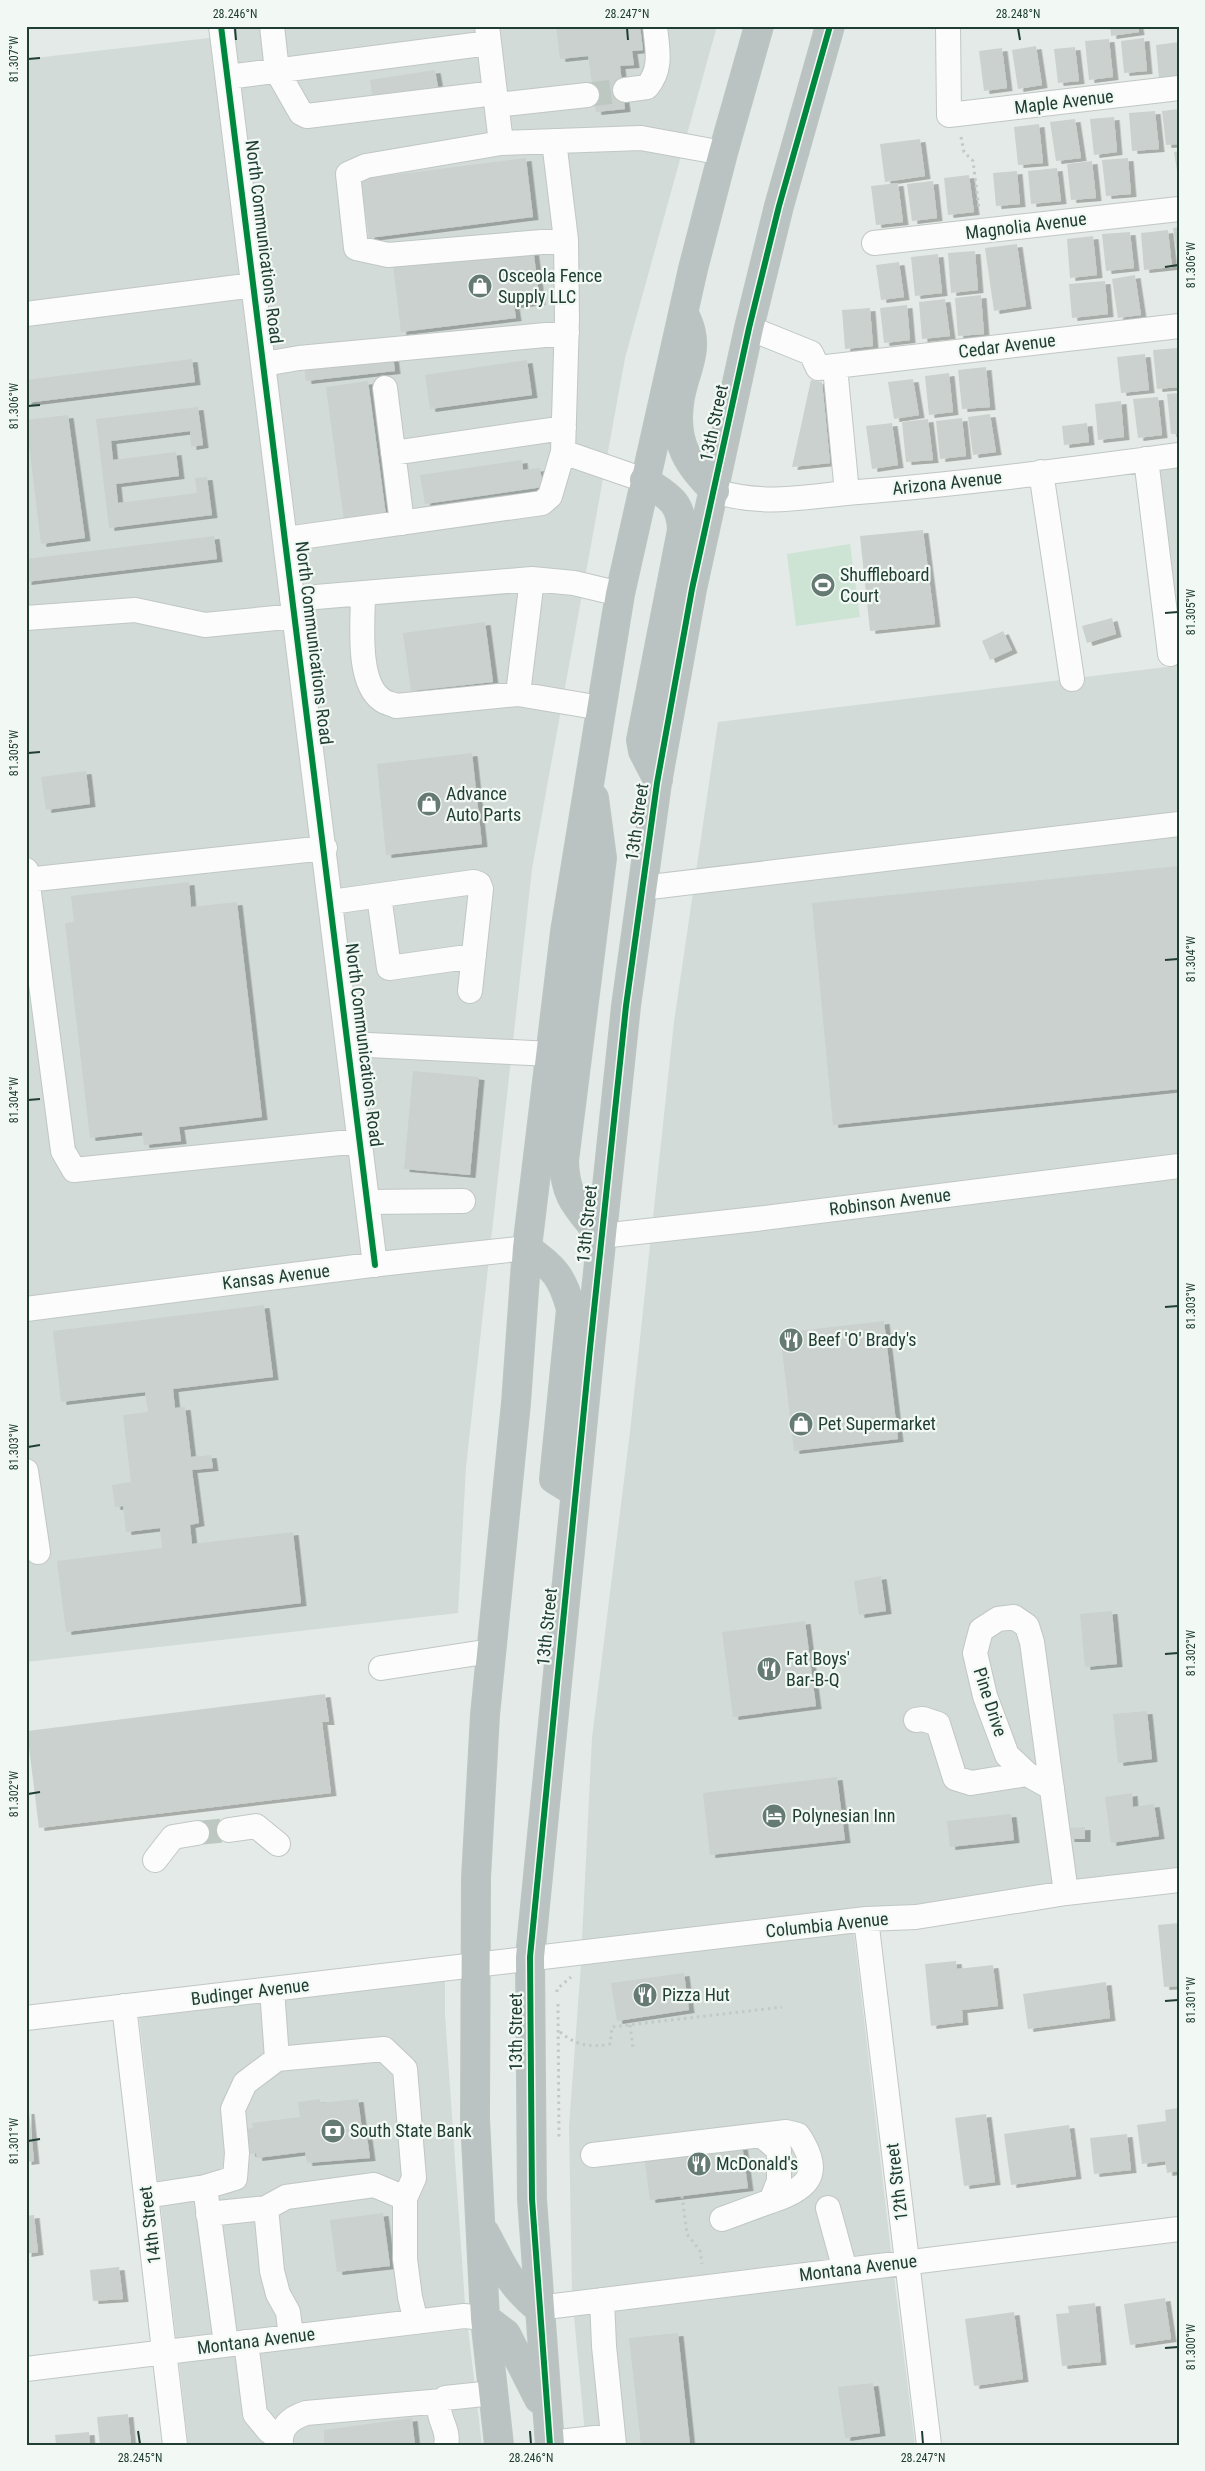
<svg xmlns="http://www.w3.org/2000/svg" width="1205" height="2471" viewBox="0 0 1205 2471" font-family="'Roboto Condensed',sans-serif">
  <style>
    .built { fill: #d2dbd7 }
    .green { fill: #cde3d3 }
    .building { fill: #cbd1ce; filter: url(#shadow) }
    .lines { fill: none; stroke-linecap: round; stroke-linejoin: round }
    .minor-tunnel { stroke: #bdc8c3; stroke-width: 24; stroke-dasharray: 24 12; stroke-linecap: butt }
    .minor-casing { stroke: #c1c7c4; stroke-width: 26 }
    .highway-casing { stroke: #bcc6c2; stroke-width: 30 }
    .path { stroke: #c1cac5; stroke-width: 3; stroke-dasharray: 2.5 4; stroke-linecap: butt }
    .minor { stroke: #fbfcfb; stroke-width: 24 }
    .highway { stroke: #bac3c1; stroke-width: 28 }
    .cycleway-casing { stroke: #f2f9f5; stroke-width: 9 }
    .cycleway { stroke: #00873e; stroke-width: 6 }
    .ticks { fill: none; stroke: #213e35; stroke-width: 2 }
    .labels { text-anchor: middle; stroke-width: 4.5; stroke-linejoin: round; paint-order: stroke }
    .street-label { font-size: 18px; fill: #213e35; stroke: #f2f9f5 }
    .poi-label { font-size: 18px; fill: #213e35; stroke: #f2f9f5; text-anchor: start }
    .neatline { fill: none; stroke: #213e35; stroke-width: 2 }
    .ticks-label { font-size: 12px; text-anchor: middle; fill: #213e35 }
  </style>
  <defs>
    <filter id="shadow"><feDropShadow dx="5.5" dy="3" stdDeviation="0" flood-color="#0004"/></filter>
  </defs>
  <rect width="100%" height="100%" fill="#e4eae7"/>
  <path class="built" d="M217,26h500l-92,332 -93,511 -66,598 -8,146 -432,49v-1603l192,-22z
    M1179,458v1410l-114,14 -150,23 -36,1 -297,34 10,-202 38,-306 44,-410 44,-300 456,-56 -21,-205z
    M854,1933l37,319 -319,40 -3,-165 12,-163z
    M445,1981v34l20,289 -289,34 -37,-321z
    M894,2276l21,169h-329l-12,-129z
    M468,2329l14,116h-294l-9,-83z"/>
  <path class="green" d="M850,544l10,73 -64,9 -9,-72z"/>
  <path class="building" d="M556,26h84l3,24 -11,1 2,14 -14,1 5,43 -29,3 -8,-56 -28,3z
    M1110,26h28l1,6 -28,4z
    M1144,38l3,33 -23,2 -3,-32z
    M1109,39l4,38 -24,3 -4,-39z
    M1179,42v34l-20,3 -3,-34z
    M1036,46l6,39 -24,4 -6,-39z
    M1075,47l4,34 -21,2 -4,-34z
    M1002,48l5,40 -23,3 -5,-40z
    M435,70l4,22 -66,10 -3,-22z
    M1179,109v35l-13,1 -4,-34z
    M1155,111l4,38 -27,2 -3,-38z
    M1114,117l3,35 -23,3 -4,-36z
    M1075,119l6,39 -25,3 -6,-39z
    M1039,124l4,39 -25,2 -4,-38z
    M920,139l5,37 -40,6 -5,-38z
    M1179,151v26h-1l-4,-25z
    M526,158l7,59 -164,21 -8,-59z
    M1128,158l3,36 -25,2 -4,-36z
    M1092,161l4,37 -25,2 -4,-36z
    M1057,168l4,33 -30,3 -3,-33z
    M1017,171l3,33 -24,2 -3,-33z
    M969,175l5,37 -26,3 -4,-37z
    M933,181l4,37 -25,3 -5,-37z
    M898,183l5,39 -27,3 -5,-39z
    M1179,227v33h-1l-5,-32z
    M1168,230l4,37 -28,3 -3,-37z
    M1130,232l4,36 -28,3 -4,-37z
    M1093,236l4,39 -27,3 -3,-39z
    M1017,244l9,62 -32,5 -9,-63z
    M533,248l7,54 -26,3 2,13 -115,14 -8,-67z
    M975,251l3,39 -27,3 -3,-40z
    M938,254l4,39 -27,3 -4,-39z
    M899,262l5,35 -23,3 -5,-35z
    M1135,275l6,40 -23,3 -6,-39z
    M1105,281l3,33 -36,4 -3,-34z
    M981,295l3,39 -26,2 -3,-38z
    M945,299l5,37 -28,3 -3,-37z
    M907,305l3,35 -26,3 -4,-35z
    M870,308l3,38 -28,3 -3,-39z
    M1177,348l2,39 -22,2 -4,-39z
    M1145,354l4,36 -28,3 -4,-36z
    M393,356l2,15 -89,10 -2,-16z
    M192,359l3,23 -169,21v-23z
    M527,360l5,35 -102,14 -5,-34z
    M986,367l4,40 -28,2 -4,-39z
    M949,373l4,39 -24,3 -4,-39z
    M913,379l6,36 -25,4 -6,-37z
    M811,380l11,2 8,81 -38,4z
    M368,381l18,134 -42,6 -18,-134z
    M1179,393v41h-8l-4,-40z
    M1158,397l4,38 -24,3 -5,-39z
    M1121,401l3,36 -26,3 -3,-36z
    M198,407l5,38 -12,2 -1,-16 -79,10 2,19 63,-8 3,24 -63,8 2,19 79,-10 -2,-15 12,-1 5,38 -103,13 -13,-109z
    M990,414l6,38 -23,3 -5,-38z
    M68,415l17,123 -44,6 -15,-124z
    M962,418l4,38 -26,3 -4,-38z
    M928,419l5,41 -27,2 -4,-40z
    M892,423l6,42 -26,4 -6,-43z
    M1087,423l2,19 -25,3 -2,-19z
    M522,460l1,10 17,-2 3,19 -118,17 -5,-29z
    M923,530l12,94 -65,7 -10,-95z
    M214,536l3,23 -191,23v-23z
    M1112,618l4,16 -29,9 -5,-17z
    M485,622l8,60 -82,9 -8,-58z
    M1003,631l9,19 -22,10 -8,-19z
    M472,753l10,91 -96,11 -9,-91z
    M86,771l4,33 -44,6 -5,-33z
    M1179,866v223l-346,36 -21,-222z
    M189,882l2,25 46,-5 25,215 -83,10 2,14 -37,4 -2,-13 -52,6 -25,-215 9,-1 -3,-26z
    M413,1071l66,6 -9,98 -66,-6z
    M264,1305l9,72 -100,12 2,19 10,-1 6,50 20,-2 2,13 -21,2 7,53 -9,2 2,19 101,-12 8,71 -235,29 -9,-71 105,-13 -2,-20 -34,4 -3,-26 -8,1 -3,-22 19,-3 -8,-67 25,-3 -3,-20 -84,10 -8,-71z
    M884,1321l14,118 -104,12 -14,-118z
    M881,1576l5,35 -27,4 -5,-34z
    M1112,1611l5,53 -32,3 -5,-53z
    M805,1621l11,85 -83,11 -11,-85z
    M325,1694l4,28h-7l9,71 -292,35 -12,-97z
    M1147,1711l5,48 -34,4 -5,-49z
    M837,1777l8,63 -135,15 -7,-62z
    M1132,1793l1,14 21,-3 5,32 -48,7 -6,-46z
    M1011,1814l3,26 -64,7 -3,-26z
    M1085,1827v12h-16l-1,-11z
    M1179,1923v63l-15,1 -6,-62z
    M956,1961l1,8 36,-4 5,41 -36,4 1,12 -32,4 -6,-62z
    M684,1973l5,37 -72,11 -6,-38z
    M1106,1982l4,36 -82,11 -5,-35z
    M320,2099v4l38,-4 5,38 4,-1 3,22 -63,5 -2,-11 -48,6 -1,-5 -6,1 -3,-25 6,-1 -1,-5 48,-6 -2,-15z
    M1179,2108v63l-12,2 -2,-12 -23,3 -5,-39 29,-4 -1,-11z
    M26,2111h3l5,50 -8,1z
    M986,2114l9,68 -31,4 -9,-68z
    M1069,2125l7,51 -65,9 -7,-51z
    M1127,2134l4,36 -37,4 -4,-36z
    M742,2144l6,44 -98,12 -6,-44z
    M383,2213l7,53 -53,6 -7,-52z
    M34,2215l4,37 -12,2v-38z
    M119,2267l4,32 -30,2 -3,-31z
    M1165,2298l6,41 -41,6 -6,-41z
    M1095,2303l6,59 -39,4 -6,-52 13,-1 -1,-7z
    M1014,2312l9,67 -49,7 -9,-67z
    M678,2333l12,112h-49l-12,-107z
    M873,2383l7,50 -35,5 -7,-51z
    M128,2414l3,31h-31l-3,-28z
    M412,2418l3,27h-91v-15z
    M89,2432l1,13h-34l-1,-10z"/>
  <g class="lines">
    <path class="minor-tunnel" d="M587,95l38,-5
      M197,1833l32,-3"/>
    <defs>
      <path id="minor" d="M221,26l154,1239
        M272,26l5,45 24,42 6,3 188,-23
        M487,26l14,117 140,-5 82,15
        M948,26l1,89 230,-27
        M228,77l261,-34
        M625,90l22,-3c16,-19 10,-38 8,-61
        M497,105l90,-10
        M554,141l12,99 1,79 -4,133 81,28
        M501,143l-135,23 -18,8 8,74 32,7 178,-15
        M874,243l305,-34
        M26,314l228,-29
        M749,328l62,25 7,15 361,-42
        M264,364l35,-6 268,-25
        M835,367l12,126
        M385,388l17,135
        M393,453l171,-25
        M1146,459l24,195
        M1041,472l31,207
        M715,491c50,16 92,5 143,1 107,-8 214,-23 321,-37
        M286,539l256,-36 8,-7 13,-44
        M363,593c0,29 -7,89 19,107 4,3 10,4 14,6l122,-12 83,14
        M292,599l240,-20 42,4 46,11
        M26,618l109,-8 70,15 91,-9
        M518,694l14,-115
        M26,870l37,281 11,19 286,-29
        M26,880l299,-32
        M642,888l537,-64
        M379,896l10,72 85,-12
        M331,902l143,-20 5,2 2,5 -11,102
        M349,1044l202,10
        M368,1202l95,-1
        M601,1236l155,-17 423,-53
        M26,1309l353,-45 148,-16
        M26,1471l12,81
        M381,1668l110,-17
        M916,1720l7,-1 15,5 17,54 16,5 56,-9
        M1052,1788l-25,-14 -20,-19 -22,-59 -10,-43 6,-23 17,-11 16,-2 13,9 5,16 34,251
        M229,1830l27,-4 22,18
        M155,1860l18,-23 24,-4
        M866,1919l63,526
        M272,1989l5,70 107,-10 21,20 9,109 -9,20v61l5,38 6,25
        M124,2006l51,439
        M26,2018l840,-99 50,-2 150,-24 113,-13
        M761,2135l25,-3 12,3c25,37 13,53 -27,66
        M593,2155l168,-20 18,15v31l-8,20 -49,18
        M205,2187l21,157
        M146,2196l59,-9 30,-9 2,-25 -4,-44 12,-26 32,-24
        M828,2208l17,62
        M208,2214l58,-6
        M602,2300l2,46 10,99
        M538,2308l641,-79
        M291,2337l-3,-25 -10,-18 -6,-23 -6,-63 20,-11 88,-12 31,13
        M246,2342l9,72 14,17 11,8
        M26,2369l438,-53 21,2
        M549,2443l64,-7
        M281,2445c-2,-18 10,-27 25,-32l136,-12
        M446,2445c5,-18 -16,-32 -1,-47l48,-5"/>
      <path id="highway" d="M686,318c16,33 -4,55 -7,86 -5,39 9,61 36,87
        M644,480c22,15 37,20 38,50l-41,210 2,11 15,29
        M594,798l8,60 -38,303c1,38 15,47 37,75
        M527,1248c27,21 35,27 44,61l-17,170 21,13
        M485,2233c17,32 24,51 53,75
        M485,2318l21,16 33,65
        M499,2445l-14,-127 -10,-199 1,-241 9,-163 31,-312 11,-155 38,-316 55,-338 73,-325 30,-116 36,-127
        M550,2445l-18,-246 -2,-242 60,-609 36,-342 31,-223 35,-194 57,-261 30,-122 51,-180"/>
    </defs>
    <use href="#minor" class="minor-casing"/>
    <use href="#highway" class="highway-casing"/>
    <path class="path" d="M961,137l3,15 9,9 6,48
      M557,1992v-3l14,-12
      M558,2004l1,133
      M630,2025l3,23
      M560,2032c15,13 31,16 50,12l2,-17 170,-20
      M682,2196l5,38 13,17 2,13"/>
    <use href="#minor" class="minor"/>
    <use href="#highway" class="highway"/>
    <defs>
      <path id="cycleway" d="M221,26l154,1239
        M550,2445l-18,-246 -2,-242 60,-609 36,-342 31,-223 35,-194 57,-261 30,-122 51,-180"/>
    </defs>
    <use href="#cycleway" class="cycleway-casing"/>
    <use href="#cycleway" class="cycleway"/>
  </g>
  <path class="ticks" d="M235,28l1,12M627,28l1,12M1018,28l2,12M28,59l12,-1M1165,267l13,-2M28,406l12,-1M1165,613l13,-1M28,753l12,-1M1165,960l13,-1M28,1100l12,-1M1165,1307l13,-1M28,1447l12,-2M1165,1654l13,-1M28,1794l12,-2M1165,2001l13,-1M28,2141l12,-2M1165,2348l13,-1M138,2431l2,13M530,2431l1,13M922,2431l1,13"/>
  <defs>
    <symbol id="shop-disc" viewBox="-11 -11 22 22"><circle r="9.5" fill="#657a73" stroke="#f2f9f5"/><path d="M-5-2.5h2.3a2.7 3.5 0 0 1 5.4 0H5L5.5 6h-11ZM-1.5-2.5h3a1.5 2.3 0 0 0-3 0Z" fill="#fff"/></symbol>
    <symbol id="stadium-disc" viewBox="-11 -11 22 22"><circle r="9.5" fill="#657a73" stroke="#f2f9f5"/><path d="M0-5a6.5 5 0 1 0 0 10a6.5 5 0 1 0 0-10ZM-3.5-1.8h7v3.6h-7Z" fill="#fff"/></symbol>
    <symbol id="restaurant-disc" viewBox="-11 -11 22 22"><circle r="9.5" fill="#657a73" stroke="#f2f9f5"/><path d="M-5-6h1v4h1v-4h1v4h1v-4h1v5L-1.5 .5V6h-2V.5L-5-1ZM5-6V6H3V1.5H1.5Q1.5-4 5-6Z" fill="#fff"/></symbol>
    <symbol id="hotel-disc" viewBox="-11 -11 22 22"><circle r="9.5" fill="#657a73" stroke="#f2f9f5"/><path d="M-6-4.5h1.5V1H6V5H4.5V3h-9V5H-6ZM-4 0a1.8 1.8 0 1 1 3.6 0ZM.5 0V-2.5h3Q6-2.5 6 0Z" fill="#fff"/></symbol>
    <symbol id="bank-disc" viewBox="-11 -11 22 22"><circle r="9.5" fill="#657a73" stroke="#f2f9f5"/><path d="M-6-4H6V4H-6ZM0-2.3a2.3 2.3 0 1 0 0 4.6a2.3 2.3 0 1 0 0-4.6Z" fill="#fff"/></symbol>
  </defs>
  <g fill-rule="evenodd">
    <use href="#shop-disc" x="466" y="272" width="28" height="28"/>
    <use href="#stadium-disc" x="809" y="571" width="28" height="28"/>
    <use href="#shop-disc" x="415" y="790" width="28" height="28"/>
    <use href="#restaurant-disc" x="777" y="1326" width="28" height="28"/>
    <use href="#shop-disc" x="787" y="1410" width="28" height="28"/>
    <use href="#restaurant-disc" x="755" y="1655" width="28" height="28"/>
    <use href="#hotel-disc" x="760" y="1802" width="28" height="28"/>
    <use href="#restaurant-disc" x="631" y="1981" width="28" height="28"/>
    <use href="#bank-disc" x="319" y="2117" width="28" height="28"/>
    <use href="#restaurant-disc" x="685" y="2150" width="28" height="28"/>
  </g>
  <g class="labels">
    <g class="street-label">
      <text transform="translate(1064 102) rotate(-7)" y="6">Maple Avenue</text>
      <text transform="translate(1026 226) rotate(-7)" y="6">Magnolia Avenue</text>
      <text transform="translate(264 242) rotate(83)" y="6">North Communications Road</text>
      <text transform="translate(1007 346) rotate(-7)" y="6">Cedar Avenue</text>
      <text transform="translate(714 423) rotate(-78)" y="6">13th Street</text>
      <text transform="translate(947 483) rotate(-6)" y="6">Arizona Avenue</text>
      <text transform="translate(314 643) rotate(83)" y="6">North Communications Road</text>
      <text transform="translate(637 822) rotate(-82)" y="6">13th Street</text>
      <text transform="translate(364 1045) rotate(83)" y="6">North Communications Road</text>
      <text transform="translate(890 1202) rotate(-7)" y="6">Robinson Avenue</text>
      <text transform="translate(587 1224) rotate(-84)" y="6">13th Street</text>
      <text transform="translate(276 1277) rotate(-7)" y="6">Kansas Avenue</text>
      <text transform="translate(547 1627) rotate(-84)" y="6">13th Street</text>
      <text transform="translate(990 1702) rotate(72)" y="6">Pine Drive</text>
      <text transform="translate(827 1925) rotate(-6)" y="6">Columbia Avenue</text>
      <text transform="translate(250 1992) rotate(-7)" y="6">Budinger Avenue</text>
      <text transform="translate(516 2032) rotate(-90)" y="6">13th Street</text>
      <text transform="translate(897 2182) rotate(-97)" y="6">12th Street</text>
      <text transform="translate(150 2225) rotate(-97)" y="6">14th Street</text>
      <text transform="translate(858 2268) rotate(-7)" y="6">Montana Avenue</text>
      <text transform="translate(256 2341) rotate(-7)" y="6">Montana Avenue</text>
    </g>
    <g class="poi-label">
      <text x="498" y="282">Osceola Fence<tspan x="498" dy="21">Supply LLC</tspan></text>
      <text x="840" y="581">Shuffleboard<tspan x="840" dy="21">Court</tspan></text>
      <text x="446" y="800">Advance<tspan x="446" dy="21">Auto Parts</tspan></text>
      <text x="808" y="1346">Beef 'O' Brady's</text>
      <text x="818" y="1430">Pet Supermarket</text>
      <text x="786" y="1665">Fat Boys'<tspan x="786" dy="21">Bar-B-Q</tspan></text>
      <text x="792" y="1822">Polynesian Inn</text>
      <text x="662" y="2001">Pizza Hut</text>
      <text x="350" y="2137">South State Bank</text>
      <text x="716" y="2170">McDonald's</text>
    </g>
  </g>
  <rect width="1205" height="2471" fill="none" stroke="#f2f9f5" stroke-width="55"/>
  <rect x="28" y="28" width="1150" height="2416" class="neatline"/>
  <g class="ticks-label">
    <text x="235" y="18">28.246°N</text>
    <text x="627" y="18">28.247°N</text>
    <text x="1018" y="18">28.248°N</text>
    <text transform="translate(14 59) rotate(-90)" y="4">81.307°W</text>
    <text transform="translate(1191 265) rotate(-90)" y="4">81.306°W</text>
    <text transform="translate(14 406) rotate(-90)" y="4">81.306°W</text>
    <text transform="translate(1191 612) rotate(-90)" y="4">81.305°W</text>
    <text transform="translate(14 753) rotate(-90)" y="4">81.305°W</text>
    <text transform="translate(1191 959) rotate(-90)" y="4">81.304°W</text>
    <text transform="translate(14 1100) rotate(-90)" y="4">81.304°W</text>
    <text transform="translate(1191 1306) rotate(-90)" y="4">81.303°W</text>
    <text transform="translate(14 1447) rotate(-90)" y="4">81.303°W</text>
    <text transform="translate(1191 1653) rotate(-90)" y="4">81.302°W</text>
    <text transform="translate(14 1794) rotate(-90)" y="4">81.302°W</text>
    <text transform="translate(1191 2000) rotate(-90)" y="4">81.301°W</text>
    <text transform="translate(14 2141) rotate(-90)" y="4">81.301°W</text>
    <text transform="translate(1191 2347) rotate(-90)" y="4">81.300°W</text>
    <text x="140" y="2462">28.245°N</text>
    <text x="531" y="2462">28.246°N</text>
    <text x="923" y="2462">28.247°N</text>
  </g>
</svg>
